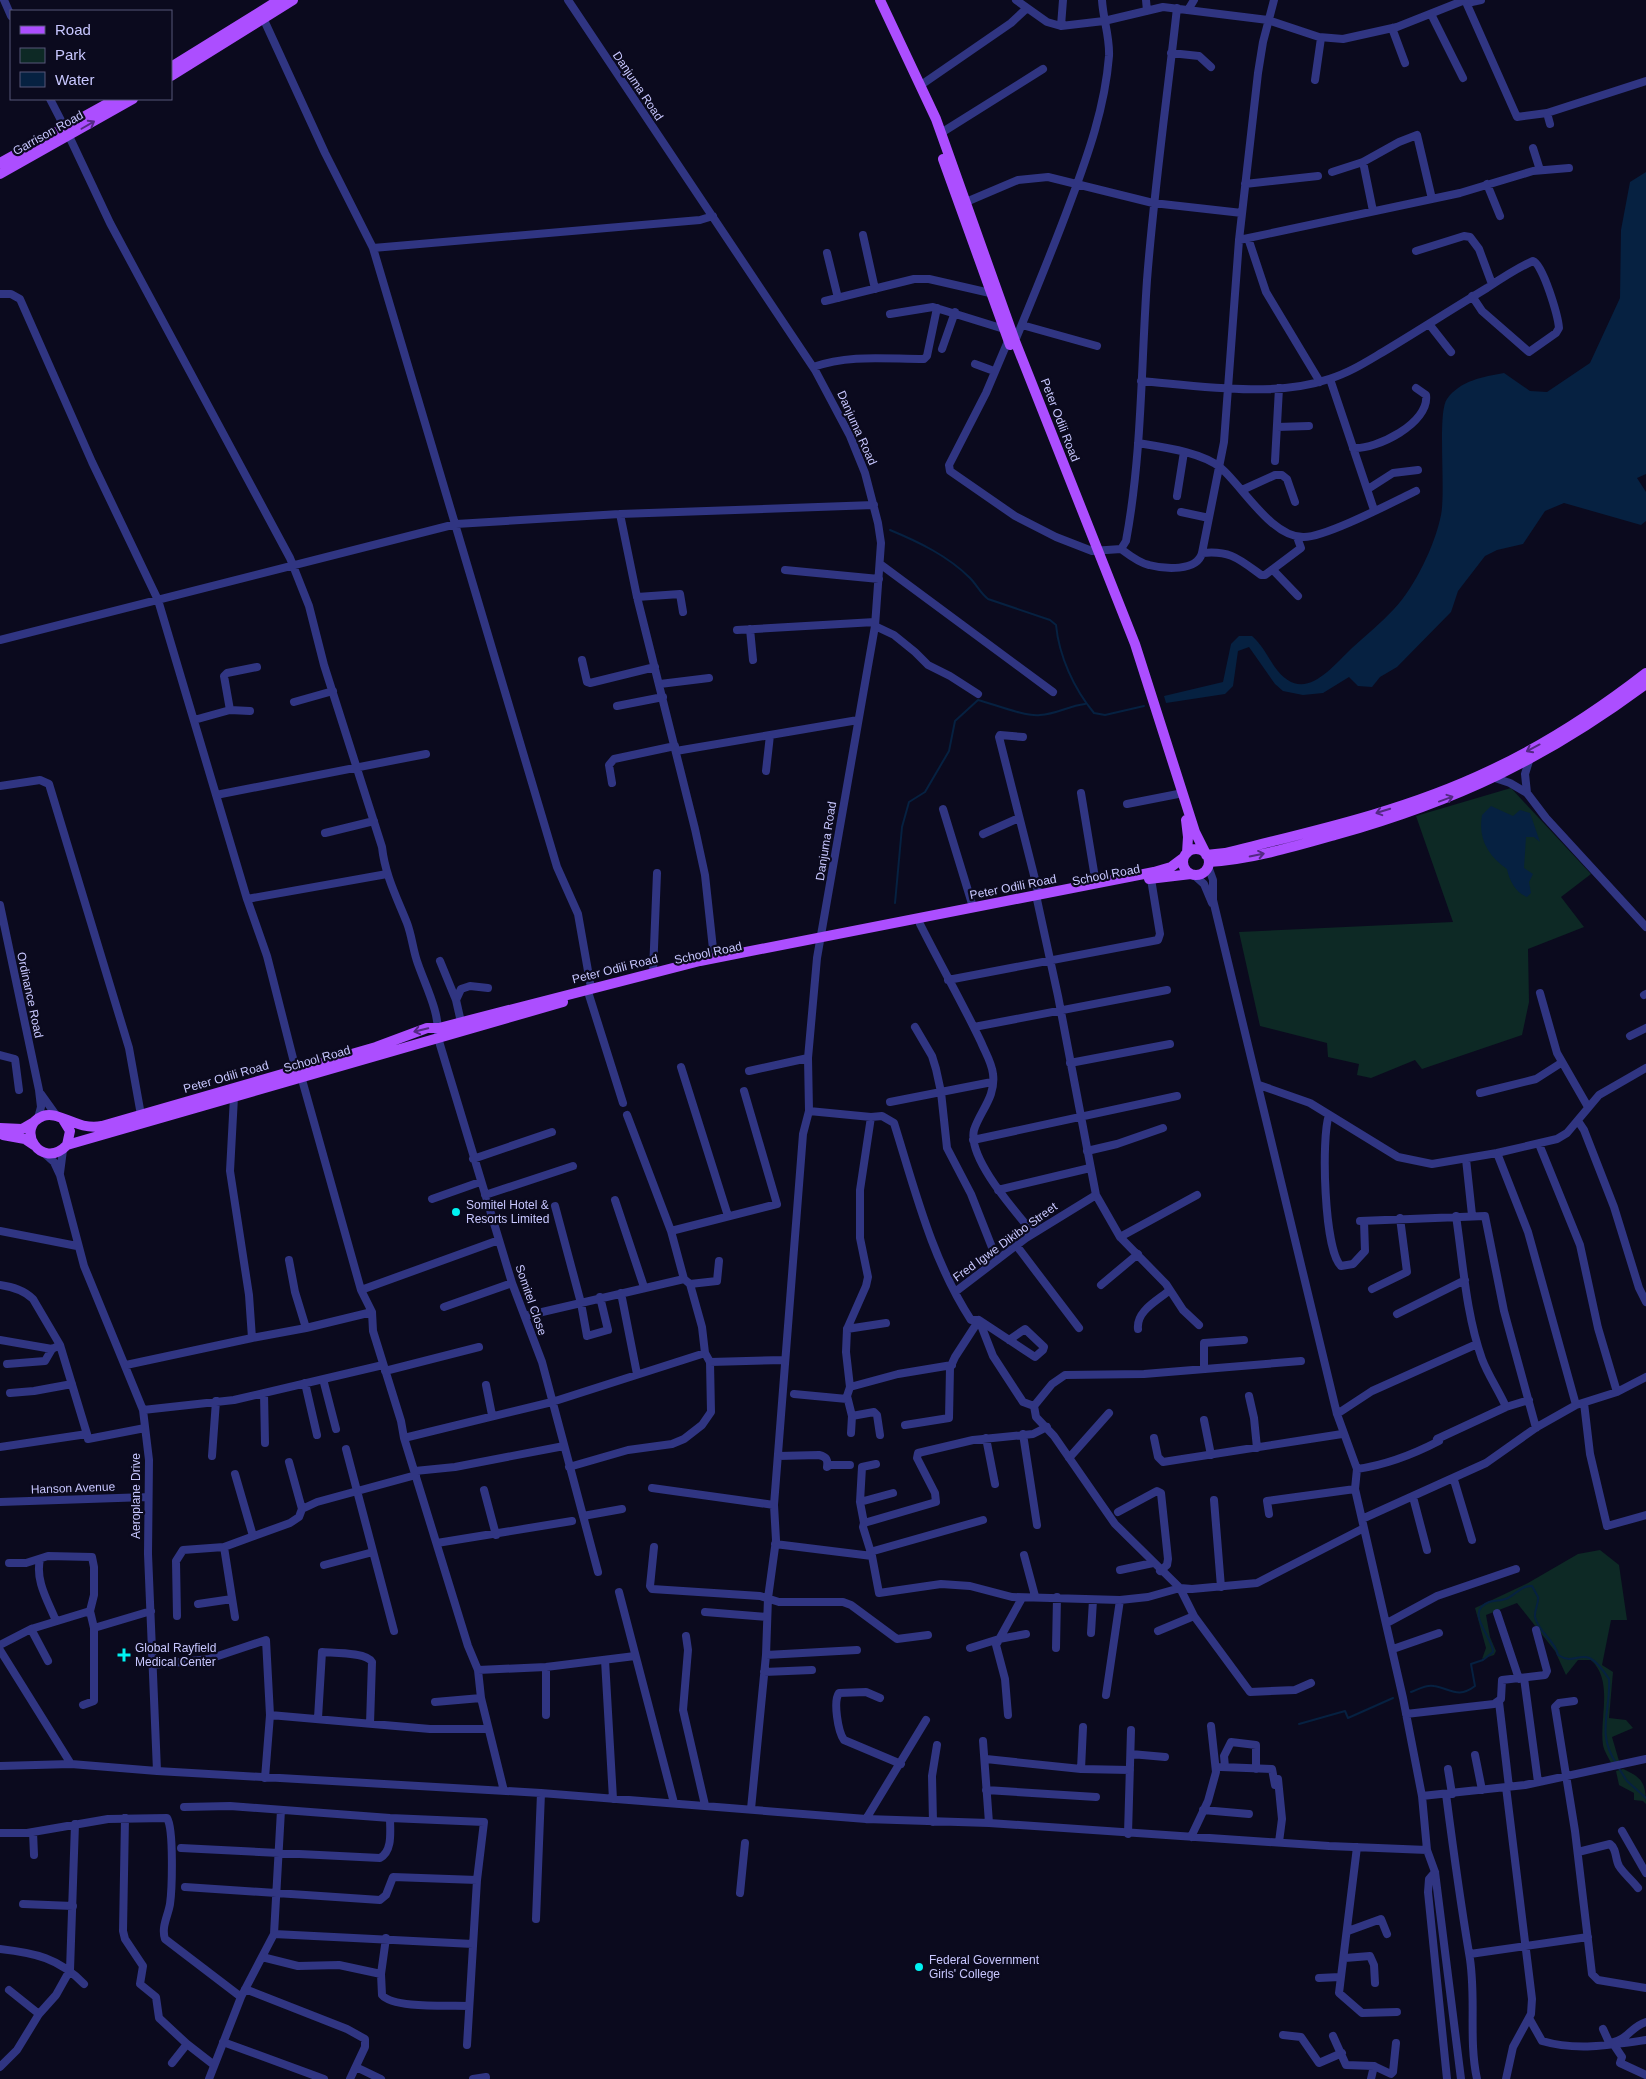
<svg xmlns="http://www.w3.org/2000/svg" width="1646" height="2079" viewBox="0 0 1646 2079" font-family="Arial,sans-serif">
  <style>
    .green { fill: #0d2925 }
    .water { fill: #062141 }
    .lines { fill: none; stroke-linecap: round; stroke-linejoin: round }
    .stream { stroke: #062141; stroke-width: 2 }
    .minor { stroke: #303582; stroke-width: 8 }
    .major { stroke: #ac4eff; stroke-width: 10 }
    .oneway { stroke: #532983 }
    .poi-dot { fill: #00f2f2; stroke: #0b0a1e; stroke-width: 2 }
    .labels { text-anchor: middle; stroke-width: 4.5; stroke-linejoin: round; paint-order: stroke }
    .street-label { font-size: 12px; fill: #c8c7ff; stroke: #0b0a1e }
    .poi-label { font-size: 12px; fill: #c8c7ff; stroke: #0b0a1e; text-anchor: start }
  </style>
  <rect width="100%" height="100%" fill="#0b0a1e"/>
  <path class="green" d="M1511,788l80,86 -30,23 23,30 -56,22 1,53 -7,33 -100,34 -7,-9 -44,18 -14,-3 2,-11 -31,-7 -1,-14 -67,-17 -21,-94 214,-10 -37,-106z
    M1600,1550l19,15 8,55h-16l-9,45 11,7 -4,46 17,2 7,8 -21,9 7,24 -8,2c-2,-5 -7,-12 -8,-18 -4,-27 11,-64 -12,-85h-13l-12,15 -11,-24 -38,-48 -31,12 4,22 6,14 -2,4 -12,4 4,-11 -11,-40 53,-25 50,-29z
    M1623,1769c18,8 23,13 23,35l-3,-3 -9,-1v-7l-15,-8 -3,-14z"/>
  <path class="water" d="M1646,172v302l-9,4 9,14v29l-5,4 -77,-22 -19,8 -22,33 -26,6 -12,6 -27,35 -7,21 -54,55 -17,10 -8,10 -14,-1 -9,-9 -26,16 -20,2 -20,-4 -8,-7 -26,-37 -11,4 -5,35 -8,8 -59,9 -2,-7 59,-14 8,-38 8,-8h13c10,9 15,19 22,30 28,40 54,5 78,-18 14,-13 29,-25 42,-39 21,-22 41,-64 47,-94 5,-24 -4,-103 6,-116 14,-19 36,-22 57,-26l26,18 17,1 43,-29 30,-65 1,-68 9,-48z
    M1491,806l22,10 7,-6 10,3 10,29 -6,-5h-8l-2,31 9,6 -4,8 2,11 -4,4c-11,-4 -18,-17 -20,-28 -20,-14 -29,-31 -25,-54z"/>
  <g class="lines">
    <path class="stream" d="M890,530c29,12 58,26 80,48 7,7 10,15 18,21l62,21 6,5c3,31 18,64 38,88l11,2 39,-9
      M895,903l7,-76 7,-25 16,-10 24,-41 6,-30 23,-21c16,4 47,17 62,15 17,-1 28,-9 45,-11
      M1411,1692c6,-2 15,-8 23,-6 17,3 24,13 41,0l-4,-22 12,-4 10,-8c1,-14 -30,-40 -4,-50 6,-2 13,-1 19,-4 8,-4 14,-13 24,-12l6,11c1,7 -4,13 -3,20 3,15 20,23 23,38 22,14 24,-17 51,24 2,32 -13,54 7,84
      M1299,1724l46,-13 3,7 45,-20
      M1618,1767l9,14 19,17"/>
    <path class="minor" d="M4,0l7,16
      M568,0l247,370 35,66 15,37 13,50 3,20 -6,83 -58,332 -9,100 1,53 -6,23 -29,371 2,35 -8,58 -2,57 -15,154
      M1016,0l31,22 14,4 43,-5 59,-14 105,13 51,17 24,2 54,-12 68,-27
      M1146,0l1,11
      M1465,0l52,117 30,-4 99,-32
      M1467,3l14,-3
      M1188,10l6,-10
      M1431,14l32,64
      M264,20l61,133 48,95 184,619 21,47 13,74
      M1061,26l2,-26
      M1392,28l13,35
      M1171,53l28,3 12,11
      M1315,80l6,-42
      M921,85l90,-62 15,-14
      M50,99l15,29
      M1547,113l3,11
      M941,133l102,-64
      M69,136l41,87 180,335 19,48 15,59 58,182c3,28 15,51 25,76 5,13 6,28 11,41 8,23 22,49 20,74l74,245 30,79 56,210
      M1533,148l7,22
      M1363,162l10,49
      M1332,172l31,-10 36,-20 18,-7 15,64
      M1245,184l73,-8
      M1487,184l13,32
      M966,202l52,-22 30,-3 105,26 89,10
      M863,235l12,54
      M1248,238l18,54 54,90
      M1239,240l221,-47 73,-22 36,-3
      M373,248l327,-28 13,-4
      M1416,251l48,-15 6,1 9,12 13,35
      M827,253l11,45
      M0,294h11l9,5 72,163 66,138 89,299 20,57 29,114 5,6 60,214 11,22 1,19 28,90 3,17 64,208 10,24 3,28 23,93
      M825,301l89,-22h15l61,14
      M890,314l43,-7 71,22
      M1429,324l22,28
      M1022,325l75,21
      M1008,341l-22,52 -37,72 1,6 65,45 41,21 36,14 29,-2 5,-8c16,-86 15,-174 21,-261 7,-91 20,-181 30,-272
      M1015,341c19,-46 38,-92 55,-138 18,-48 35,-96 39,-147 1,-19 -6,-37 -7,-56
      M942,349l13,-37
      M975,364l19,7
      M813,367c37,-13 73,-8 111,-8l3,-3 10,-48
      M1330,379l44,131
      M1141,381c57,5 133,17 188,-2 20,-6 37,-17 54,-27 35,-21 69,-43 104,-64 15,-10 30,-20 46,-27 10,3 25,55 26,67l-3,5 -27,19 -47,-41 -10,-15
      M1277,427l32,-1
      M1138,443c24,4 64,9 83,25 22,19 51,70 83,69 22,0 89,-35 112,-46
      M1353,448c23,2 77,-25 73,-53l-10,-7
      M1275,461l4,-73
      M1368,489l25,-16 25,-3
      M1242,490l33,-15h7l5,4 8,23
      M1177,496l7,-44
      M1181,512l28,6
      M620,514l17,83 58,232 10,46 9,83
      M1121,549c8,6 18,14 28,16 15,4 48,7 53,-12l22,-111 15,-202 19,-167 5,-31 11,-42
      M1202,553c28,-3 37,6 59,22h4l36,-27 -4,-11
      M880,564l173,128
      M785,570l94,9
      M1273,570l25,26
      M637,597l43,-3 3,18
      M875,626l19,9 21,17 13,13 22,11 28,18
      M750,629l3,31
      M737,630l138,-8
      M0,640l456,-116 164,-10 254,-9
      M582,660l5,22 3,1 65,-16
      M660,684l49,-6
      M294,702l39,-11
      M617,706l46,-9
      M230,710l-6,-34 3,-3 30,-6
      M194,720l36,-10 20,1
      M1023,737l-23,-2 -1,2 40,158
      M676,751l182,-31
      M766,771l4,-36
      M1495,778l15,5 17,10 19,25 100,109
      M612,783l-3,-18 5,-6 61,-13
      M0,786l40,-6 9,4 80,264 12,67
      M1081,793l15,91
      M1527,793l-2,-19 4,-13
      M216,795l210,-41
      M1127,804l51,-10
      M943,809l30,98
      M325,833l49,-12
      M983,834l36,-16
      M1208,866l5,14v20l124,514 20,55 -2,20 48,209 19,98 5,54 8,22 26,207
      M1194,875l10,9 8,19
      M1036,895l22,101 38,199 24,42 46,47 17,26 16,15
      M247,899l140,-25
      M0,905l39,185 2,17 -3,11
      M920,924c20,40 42,78 61,118 4,10 11,21 12,32 3,23 -13,37 -19,56 -7,28 42,82 59,103
      M440,961l16,39
      M653,972l4,-99
      M948,980l210,-40 2,-6 -9,-55
      M1540,993l17,60 31,54
      M589,995l34,108
      M1644,995l2,-1
      M461,1022l-5,-22 5,-11 9,-3 18,2
      M915,1027l17,29 4,13 5,23 6,56 24,46 26,66
      M974,1027l193,-37
      M1630,1036l16,-8
      M0,1055l15,4 4,31
      M1070,1063l100,-19
      M681,1067l47,149
      M749,1071l59,-13
      M1259,1085l51,18 88,54 34,7 65,-11 60,-14 10,-6 32,-38 47,-27
      M1480,1093l56,-14 25,-16
      M41,1094l15,21
      M234,1097l-4,74 19,124 3,43 54,-10 66,-16
      M890,1102l102,-20
      M809,1111l62,6 11,-1 12,7c21,67 38,137 77,197h8l14,36 30,46 11,4
      M1329,1115c-8,22 -5,135 12,151l12,-2 12,-13 -1,-30
      M1578,1121l6,9 30,77 25,81 7,14
      M973,1140l204,-44
      M1539,1144l41,101 18,83 19,64
      M1087,1151l30,-7 46,-16
      M44,1153l10,9 6,13 24,91 59,144 6,50 -1,94 9,217
      M1497,1153l31,79 48,173
      M473,1159l79,-27
      M1466,1159l6,56
      M60,1173l3,-23
      M998,1190l92,-22
      M485,1195l88,-29
      M432,1199l48,-17
      M615,1200l29,87
      M555,1206l26,97 6,33 21,-6 -8,-33
      M1456,1216c7,47 10,98 26,143 6,16 17,32 24,48
      M1360,1221l125,-5 19,95 32,117
      M0,1231l77,15
      M671,1231l106,-27 -33,-113
      M1120,1237l77,-42
      M1016,1245l63,83
      M289,1260l6,32 11,36
      M690,1284l27,-3 2,-20
      M0,1285c13,2 24,5 33,14l27,46 27,89
      M1101,1285l37,-31
      M1372,1289l35,-17 -7,-54
      M361,1290l138,-50
      M955,1292l71,-54 70,-43
      M621,1293l16,81
      M444,1307l68,-24
      M1397,1314l68,-34
      M525,1316l159,-37
      M847,1329l39,-6
      M1138,1329c-2,-18 19,-28 32,-39
      M0,1340l52,9 8,-4
      M710,1362l74,-2
      M7,1364l38,-3 7,-12
      M126,1365l126,-27
      M1204,1369v-26l40,-3
      M385,1371l94,-24
      M323,1379l13,50
      M305,1383l12,52
      M486,1385l6,30
      M850,1387l48,-13 54,-9
      M10,1393l24,-2 38,-7
      M264,1393l1,50
      M794,1394l53,5
      M1249,1396l5,22 3,30
      M1584,1403l6,51 17,72 39,-11
      M1034,1406l2,11 18,19 61,88 65,64 14,28 56,76 45,-2 16,-7
      M1034,1406l18,-22 13,-9 79,-1 157,-13
      M143,1410l91,-10 149,-35
      M1337,1414l35,-23 105,-47
      M852,1416l22,-4 3,3 3,20
      M1204,1420l7,35
      M905,1425l44,-7 1,-50 5,-11 24,-37 56,37 8,-7 1,-3 -19,-18 -16,11
      M1047,1427l-14,7 -60,6 -55,13 -1,5 18,35 1,9 -72,21 -1,4 9,29 7,37 62,-9 29,2 42,11 108,3 28,-3 32,-9 12,1 65,-6 107,-55
      M851,1433l1,-17 -5,-20 3,-9 -4,-35 1,-23 19,-43 2,-9 -8,-39v-48l11,-73
      M1023,1434l14,91
      M404,1438l148,-36 153,-49
      M986,1438l9,46
      M1154,1438l4,19 5,5 179,-28
      M0,1447l87,-13 1,5 57,-11
      M346,1449l48,182
      M212,1456l4,-55
      M778,1456l41,-1c8,2 9,5 8,12l3,-2h20
      M1069,1458l40,-45
      M569,1467l59,-17 44,-6 12,-5 18,-14 9,-13 -1,-50 -5,-9 -3,-26 -12,-43 -6,-5 -13,-48 -44,-116
      M1357,1469c29,-4 55,-14 82,-28l-2,-2 69,-32 23,-7
      M415,1471l40,-4 109,-21
      M235,1474l18,62
      M1454,1480l18,60
      M652,1488l122,17
      M484,1490l12,45
      M1413,1497l14,53
      M1214,1500l7,87
      M0,1502l147,-5
      M860,1502l33,-9
      M302,1509l15,-7 99,-27
      M1118,1512l39,-21 4,2 7,66 -1,6 -7,6
      M1269,1514l-2,-13 88,-12
      M583,1516l39,-7
      M1362,1519l124,-56 51,-36 39,-22 41,-13 29,-15
      M864,1523l-4,-21 2,-35 14,-3
      M437,1543l135,-22
      M775,1544l97,12
      M224,1547l11,70
      M654,1547l-4,39 2,3 108,7 19,6h64l8,3 46,34 31,-4
      M870,1552l113,-32
      M1024,1555l11,41
      M40,1559c-5,22 8,42 16,62
      M9,1563h17l22,-7 44,1 2,10v28l-4,16 4,17v73l-11,4
      M324,1565l49,-13
      M1120,1570l33,-7
      M619,1592l55,211
      M198,1604l34,-5
      M705,1612l62,5
      M1497,1613l22,66
      M177,1616l-1,-55 7,-11 41,-3 66,-24 9,-6 3,-8 -13,-47
      M1387,1623l50,-27 79,-27
      M94,1628l57,-17
      M31,1629l17,32
      M1158,1631l36,-15
      M1091,1633l2,-33
      M686,1636l2,14 -5,60 22,95
      M0,1645l31,-16 59,-18
      M970,1648l29,-9 27,-5
      M1056,1648l1,-51
      M1393,1649l46,-16
      M0,1650l71,114
      M766,1655l91,-5
      M605,1660l8,139
      M153,1665l56,-6 57,-19 4,75 -5,63
      M478,1670l68,-3 89,-11
      M764,1672l48,-2
      M1524,1678l14,104
      M1106,1695l14,-95
      M880,1698l-14,-6 -27,1c-6,8 -1,39 5,47l57,24
      M1574,1701l-15,2 -4,4 20,124 17,143 6,6 48,8
      M435,1702l46,-4
      M1499,1702l10,85
      M1406,1714l88,-10 7,-5 1,-19 43,-5 2,-4 -11,-41
      M270,1715l160,14h58
      M546,1715v-48
      M1008,1715l-3,-36 -9,-34 26,-47
      M318,1718l4,-66c10,1 45,0 50,10l-2,62
      M983,1741l6,82
      M1131,1754l34,3
      M1475,1755l7,35
      M986,1759l95,10 49,1
      M0,1766l71,-2 86,7 384,22 325,26 123,4 340,23 98,4
      M1221,1767l51,2 3,16
      M1225,1767l-1,-11 7,-14 25,3v24
      M1081,1769l2,-42
      M1448,1769l4,25
      M1278,1779l4,40 -3,23
      M1506,1787l26,212 -1,15 -18,33 -7,32
      M986,1790l110,7
      M1446,1794c7,54 14,106 23,159 8,42 -1,85 8,126
      M1422,1796l103,-11 121,-26
      M184,1807l46,-1 160,12 94,4 -7,58 -10,165
      M1203,1810l46,4
      M125,1818l-2,113 2,8 18,27 -3,18 16,13 3,21 28,26
      M866,1819l60,-99
      M933,1822l-1,-46 5,-31
      M1622,1831l24,42
      M33,1832l1,23
      M0,1833h27l81,-14 59,-1c7,11 5,72 3,86 -2,12 -9,23 -5,35l76,58
      M1128,1834l3,-104
      M1191,1837l17,-36 8,-29 -5,-46
      M1357,1847l-18,146 23,20 35,-1
      M181,1848l199,10c13,-7 10,-27 10,-40
      M1578,1852l32,-8c7,5 5,15 9,22 5,8 13,14 19,22
      M1435,1872l-6,7 -1,13 19,187
      M185,1887l195,13 6,-5 7,-18 84,3
      M740,1893l5,-50
      M23,1904l50,2
      M536,1919l5,-126
      M1348,1931l33,-12 6,15
      M274,1934l199,10
      M386,1938l-5,36 1,21c12,14 67,10 87,11
      M0,1949c35,4 59,9 84,35
      M1470,1954l118,-17
      M262,1957l36,9 41,-1 42,9
      M1345,1958l25,-2 4,9 1,18
      M1319,1978l21,-1
      M245,1989l102,40 18,10v8l-15,32
      M9,1990l30,24
      M1529,2018l13,23c34,10 70,4 104,-1
      M1603,2029l5,11 3,3c18,-4 19,-16 35,-21
      M1283,2035l18,2 18,26 23,-10
      M1333,2036l13,29 28,1 17,8 2,-2 3,-29
      M223,2042l101,37
      M1614,2045l8,12 -2,6 26,12
      M172,2063l15,-19 27,21
      M0,2067l17,-17 22,-36 17,-19 14,-25 5,-146
      M356,2067l25,12
      M209,2079l32,-82 33,-63 7,-124
      M473,2079l13,-2
      M1371,2079l3,-13"/>
    <path class="major" d="M880,0l56,119 79,222 120,303 60,188 11,22
      M171,67l108,-67
      M171,76l122,-76
      M943,159l67,186
      M0,163l116,-64
      M0,174l133,-75
      M1186,820l2,17 -1,16
      M1183 862a13 13 0 1 1 26 0a13 13 0 1 1-26 0Z
      M1206,855l19,-2c89,-22 180,-42 264,-82 56,-26 108,-60 157,-98
      M1209,862c43,-3 84,-15 126,-27 121,-34 210,-76 311,-151
      M1149,879l42,-5
      M62,1118l8,13 -3,14c-26,27 -53,-18 -24,-29 16,-6 33,15 59,10l274,-79 51,-19h12l261,-67 454,-89 17,-5 12,-9
      M0,1128l22,1 12,-7
      M3,1135l22,4 9,6
      M67,1145l496,-143"/>
  </g>
  <defs><path id="oneway-shaft" d="M-6 0H5M1.5-3L5.5 0L1.5 3" fill="none" stroke-width="1.6" stroke-linecap="round" stroke-linejoin="round" transform="scale(1.25)"/></defs>
  <g class="oneway">
    <use href="#oneway-shaft" transform="translate(88 125) rotate(-30)"/>
    <use href="#oneway-shaft" transform="translate(1533 748) rotate(152)"/>
    <use href="#oneway-shaft" transform="translate(1446 799) rotate(-20)"/>
    <use href="#oneway-shaft" transform="translate(1383 811) rotate(163)"/>
    <use href="#oneway-shaft" transform="translate(1257 855) rotate(-12)"/>
    <use href="#oneway-shaft" transform="translate(421 1030) rotate(166)"/>
  </g>
  <g class="poi-dot">
    <circle cx="456" cy="1212" r="5"/>
    <path d="M121.5 1647.5h5v5h5v5h-5v5h-5v-5h-5v-5h5z"/>
    <circle cx="919" cy="1967" r="5"/>
  </g>
  <g class="labels">
    <g class="street-label">
      <text transform="translate(638 86) rotate(56)" y="4">Danjuma Road</text>
      <text transform="translate(48 133) rotate(-29)" y="4">Garrison Road</text>
      <text transform="translate(1060 420) rotate(69)" y="4">Peter Odili Road</text>
      <text transform="translate(857 428) rotate(66)" y="4">Danjuma Road</text>
      <text transform="translate(826 841) rotate(-81)" y="4">Danjuma Road</text>
      <text transform="translate(1106 875) rotate(-11)" y="4">School Road</text>
      <text transform="translate(1013 887) rotate(-11)" y="4">Peter Odili Road</text>
      <text transform="translate(708 953) rotate(-12)" y="4">School Road</text>
      <text transform="translate(615 969) rotate(-14)" y="4">Peter Odili Road</text>
      <text transform="translate(30 995) rotate(78)" y="4">Ordinance Road</text>
      <text transform="translate(317 1059) rotate(-16)" y="4">School Road</text>
      <text transform="translate(226 1077) rotate(-16)" y="4">Peter Odili Road</text>
      <text transform="translate(1005 1242) rotate(-36)" y="4">Fred Igwe Dikibo Street</text>
      <text transform="translate(531 1300) rotate(71)" y="4">Somitel Close</text>
      <text transform="translate(73 1488) rotate(-2)" y="4">Hanson Avenue</text>
      <text transform="translate(136 1496) rotate(-90)" y="4">Aeroplane Drive</text>
    </g>
    <g class="poi-label">
      <text x="466" y="1209">Somitel Hotel &amp;<tspan x="466" dy="14">Resorts Limited</tspan></text>
      <text x="135" y="1652">Global Rayfield<tspan x="135" dy="14">Medical Center</tspan></text>
      <text x="929" y="1964">Federal Government<tspan x="929" dy="14">Girls' College</tspan></text>
    </g>
  </g>
  <rect x="10" y="10" width="162" height="90" fill="#0b0a1e" stroke="#575678"/>
  <rect x="20" y="26" width="25" height="8" fill="#ac4eff" stroke="#575678"/>
  <text x="55" y="35" font-size="15" fill="#c8c7ff">Road</text>
  <rect x="20" y="48" width="25" height="15" fill="#0d2925" stroke="#575678"/>
  <text x="55" y="60" font-size="15" fill="#c8c7ff">Park</text>
  <rect x="20" y="72" width="25" height="15" fill="#062141" stroke="#575678"/>
  <text x="55" y="85" font-size="15" fill="#c8c7ff">Water</text>
</svg>
